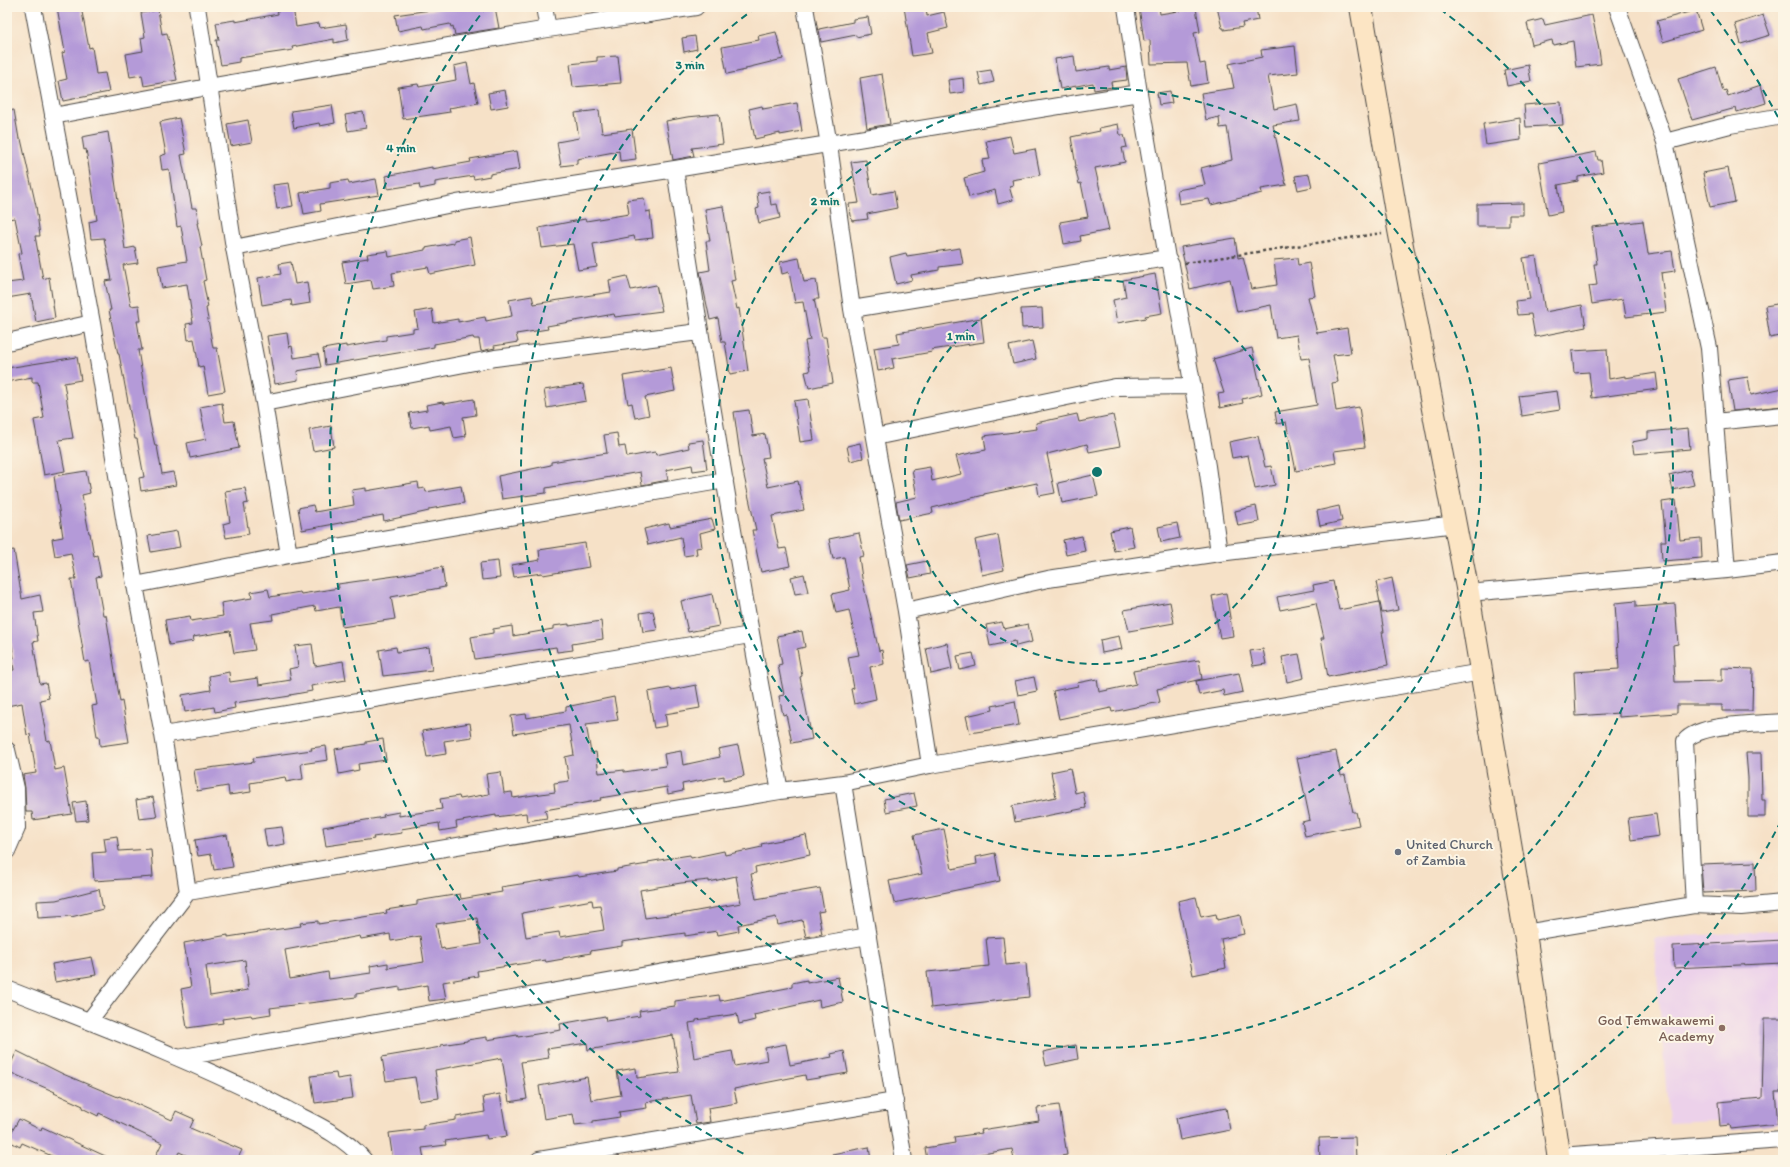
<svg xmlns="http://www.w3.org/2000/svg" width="1790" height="1167" viewBox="0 0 1790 1167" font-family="Itim,sans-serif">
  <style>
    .built { fill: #ecd1ea }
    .building { fill: #b49ad8; fill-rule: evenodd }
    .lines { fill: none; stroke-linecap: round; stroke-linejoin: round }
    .minor-casing { stroke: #494642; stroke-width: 18 }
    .secondary-casing { stroke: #494642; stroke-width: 24 }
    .path { stroke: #494642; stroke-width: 2.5; stroke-dasharray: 3 3; stroke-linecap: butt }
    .minor { stroke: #fff; stroke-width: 16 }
    .secondary { stroke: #fce5c4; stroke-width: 22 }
    .ring { fill: none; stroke: #0f766e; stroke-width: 2; stroke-dasharray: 7 5 }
    .worship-dot { fill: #6b7280; stroke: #fcf5e5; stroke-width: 1.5 }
    .education-dot { fill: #8d6e63; stroke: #fcf5e5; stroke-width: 1.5 }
    .labels { text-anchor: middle; stroke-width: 4; stroke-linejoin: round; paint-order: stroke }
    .worship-label { font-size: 14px; fill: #5b616d; stroke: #fcf5e5; text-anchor: start }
    .education-label { font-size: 14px; fill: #785e54; stroke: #fcf5e5; text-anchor: end }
    .centre { fill: #0f766e; stroke: #fcf5e5; stroke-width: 2 }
    .ring-label { font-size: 12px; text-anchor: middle; font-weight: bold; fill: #0f766e; stroke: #fcf5e5; stroke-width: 4; stroke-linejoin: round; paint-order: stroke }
  </style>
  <rect width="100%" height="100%" fill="#fcf5e5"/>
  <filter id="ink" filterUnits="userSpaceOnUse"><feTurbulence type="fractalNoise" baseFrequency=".025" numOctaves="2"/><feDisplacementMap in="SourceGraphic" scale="8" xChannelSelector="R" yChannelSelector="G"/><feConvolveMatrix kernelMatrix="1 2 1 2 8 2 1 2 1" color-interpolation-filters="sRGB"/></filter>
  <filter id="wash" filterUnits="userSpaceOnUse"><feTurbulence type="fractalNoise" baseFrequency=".012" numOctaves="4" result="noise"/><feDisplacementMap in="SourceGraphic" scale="16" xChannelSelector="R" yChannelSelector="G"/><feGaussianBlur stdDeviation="0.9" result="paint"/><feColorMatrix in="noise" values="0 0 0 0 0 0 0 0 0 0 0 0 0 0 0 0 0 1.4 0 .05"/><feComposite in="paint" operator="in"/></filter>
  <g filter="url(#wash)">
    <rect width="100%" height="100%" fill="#f6e1c7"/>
    <path class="built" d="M1783,930v188l-114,5 -15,-185z"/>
    <g id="blocks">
      <path class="building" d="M57,7h24l8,41 3,-1 4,27 9,-1 4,19 -46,9 -4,-20 8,-2 -5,-26 3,-1z
        M277,7h16l3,20 23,-4 1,5 26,-4 2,16 -14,3v-4l-42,8 1,3 -54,8v4l-18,3 -5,-25h3l-3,-17 19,-3v2l43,-8z
        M452,7h43l4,21 -44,7 -2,-9 -2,1 -1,-3 -26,5 -1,-3 -25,5 -3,-16z
        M904,7h22l1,9 17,-4 4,16 -20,5 4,20 -20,3z
        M1139,7h20l1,7 36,-6 4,24 -6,1 6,31 5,-1 3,20 -17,3 -4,-23 -36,1 -1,-24 -6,1z
        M1217,7h39l2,13 -16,3 1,4 -19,3v-2h-2z
        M158,10l4,24 5,-1 10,47 -33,6 -2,-11 -12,2 -4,-23 17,-3 -2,-13 4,-1 -4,-24z
        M1696,10l6,20 -39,12 -6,-21z
        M1592,15l7,35 2,14 -25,3 -3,-26 -20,4 -1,-5 -20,5 -5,-22 16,-4 2,6z
        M1763,15l7,20 -29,9 -6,-20z
        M868,17l3,17 -15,3v-2l-35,7 -2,-13 34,-7v-3z
        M776,32l7,27 -37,9v2l-19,4 -5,-27 37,-7 -1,-4z
        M695,36l2,13 -13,3 -2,-14z
        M1295,46l3,27 -30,3 6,33 23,-5 3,17 -27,4 13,60 -25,4 1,4 -51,12 -2,-6 -30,5 -2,-14 28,-5 -4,-17 31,-8 -5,-33 -7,1 -1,-11 -13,3 -5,-27 33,-5 -5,-24 33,-7 -1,-7z
        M618,56l3,27 -48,4 -3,-23 27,-3v-4z
        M1074,56l2,16 33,-5v3l17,-3 1,13 -16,2 1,5 -18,3 -1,-7 -33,6 -5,-30z
        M467,63l4,21 3,-1 4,20 -29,5 1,4 -47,7 -5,-32 20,-3 1,3 37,-7 -2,-14z
        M1528,65l3,16 -24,5 -3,-16z
        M1716,67l7,24 3,-1 2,6 33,-11 5,18 -29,9 -1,-4 -44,12 -14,-41z
        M991,70l3,12 -13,3 -3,-13z
        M882,74l8,50 -23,4 -7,-50z
        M963,78l1,14 -14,2 -2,-14z
        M505,90l3,16 -17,3 -3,-16z
        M1170,91l2,12 -13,2 -2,-12z
        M1561,102l2,23 -37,2 -2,-22z
        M797,103l5,28 -22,4v-2l-25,6 -6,-30 13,-3 1,3z
        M332,105l3,18 -15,3 -1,-3 -25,5 -3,-17z
        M14,110l5,29h2l15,67 4,30h-5l8,43 6,-2 6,41 -19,4 -5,-28 -24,4v-15l16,-2 -5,-27 4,-1 -7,-35 -8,1v-108z
        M599,110l3,23 30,-4 4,30 -16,2 -1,-10 -42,8v5l-16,2 -4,-24 22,-4 -4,-25z
        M363,112l3,16 -18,3 -3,-16z
        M719,114l4,30 -31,4 2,8 -21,4 -7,-39 21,-4z
        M179,118l7,36 -5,1 5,26h1l5,27h4l3,15h-2l5,23 -2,1 6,33 -3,1 5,26 -2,1 7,40h4l8,43 -17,3 -5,-28 -4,1 -5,-28 -6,1 -2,-16 7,-1 -6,-39 -25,4 -4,-22 29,-5 -6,-35 -4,1 -8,-58 -7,1 -2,-14 6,-2 -6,-32z
        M1520,118l1,22 -35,5 -3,-21z
        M248,120l4,22 -21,4 -4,-22z
        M1118,124l2,11h4l3,12 -5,1 3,14 -30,6 14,62 -29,6 1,5 -17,3 -4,-22 28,-5 -7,-34 -2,1 -4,-18h1l-5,-29 29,-6 -1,-3z
        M108,132l17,117 10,-2 3,16 -15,2 8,41 8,-1 2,16h-4l5,29h-4l12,73 5,23h2l5,28 11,-2 3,13 -35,6 -2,-13 5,-1 -7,-38h-2l-16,-85h-1l-9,-44h2l-6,-29 7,-1 -8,-42 -13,1 -2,-17 8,-2 -11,-71 -2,1 -2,-13z
        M1010,136l4,17 21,-4 5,26 -28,5 1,5 -4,1 4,14 -15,4 -3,-14 -26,7 -5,-19 20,-6 -2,-12 8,-1 -4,-18z
        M517,151l3,18 -30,5v2l-16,3 -1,-3 -38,6v4l-15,3 -1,-5 -31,5 -2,-13 46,-9v2l39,-7 -1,-3z
        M1596,152l2,8h3l2,12 -25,5v4l-20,4 4,27 -14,3 -9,-52z
        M866,160l6,35 22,-4 3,17 -30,6 1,5 -16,2 -3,-17 10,-1 -8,-41z
        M1728,168l7,34 -25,5 -7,-34z
        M1309,174l3,13 -14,3 -3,-14z
        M376,179l3,16 -59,9 1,7 -17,3 -4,-21 30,-5v-5l18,-3 1,4z
        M289,183l4,23 -16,3 -4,-24z
        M769,191l2,14 6,-1 3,14 -21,5 -3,-14 3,-1 -2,-15z
        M644,198l2,14 4,-1 3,27 -18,2 -1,-4 -41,8 4,23 -19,3 -5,-26 -31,4 -3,-20 46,-9 1,2 43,-7 -2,-14z
        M1523,203v12h-14v11h-32v-22z
        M723,206l12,74 -4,1 6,28 2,-1 9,63 -18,3 -5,-32h-3l-4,-24 -8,2 -10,-48 10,-2 -4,-29h4l-5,-32z
        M1643,221l5,33 24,-3 3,20 -14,2 5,39 -40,5 -3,-18 -31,5 -3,-18 8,-1 -3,-21h3l-5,-37z
        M470,237l5,28 -45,9 -2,-7 -36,6 2,13 -21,3 -2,-9 -25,4 -4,-22 26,-4 -1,-4 21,-3 1,6 36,-7v-2l29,-5v-3z
        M1235,238l3,20 5,-1 8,32 26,-4 -3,-25 23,-2 1,7 11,-2 6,33 -7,1 9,36 30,-5 4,25 -18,2 5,27 -6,1 4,28 23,-4 6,40 -31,4 2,12 -40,8 -10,-49 -9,2 -2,-12 42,-7 -8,-47 -8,1 -4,-24 -21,3 -5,-33 -34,7 -7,-33 -40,10 -9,-42z
        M960,248l3,16 -24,3v3l-28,5 1,5 -16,4 -6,-27 16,-4 1,3z
        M1536,256l9,56 37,-7 4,22 -51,10 -4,-23 -13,1 -2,-14 14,-2 -7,-41z
        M799,258l5,24 12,-2 3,19h-5l8,38h4l7,46 -24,5 -4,-16 5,-1 -5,-30 5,-1 -7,-38 -8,1 -6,-31 -7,2 -2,-12z
        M291,262l4,22 12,-2 3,21 -18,3 -1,-6 -29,5 -4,-27 23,-4 -2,-10z
        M1155,274l7,39 -17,3 1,2 -29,5 -4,-23 13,-3 -3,-17z
        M627,276l4,14 25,-5 6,26 -47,6 -1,-3 -67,12 1,3 -32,5 2,8 -24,4 1,2 -14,3 -2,-12h-5l-1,-2 -39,7v3l-109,18 -2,-16 23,-4v2l40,-7v-4l27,-4v-3l5,-1 -3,-16 17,-3 2,14 24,-4v3l27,-5 1,4 26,-5 -3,-16 23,-4 2,8 77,-12 -2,-12z
        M1783,303v32l-13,3 -5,-32z
        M1042,308l1,19 -21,1 -1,-19z
        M981,318l3,24 -53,8 1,2 -40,7 2,9 -16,3 -4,-23 25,-4 -2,-11z
        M287,333l2,14 3,-1 2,12 24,-4 3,13 -24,4 1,9 -23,4 -8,-48z
        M1032,341l4,18 -23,5 -4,-18z
        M1252,348l10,46 -20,5 1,4 -23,5 -2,-14 6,-1 -11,-34z
        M1607,349l2,30 16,-3v2l31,-5 2,16 -66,9 -3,-26 -15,1 -2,-22z
        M77,357l4,23 -17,3 9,55 -14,2 6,31 -21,4 -10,-55 10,-2 -6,-36h-6v-5l-25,5v-14z
        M671,368l4,23 -30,6 4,18 -14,3 -3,-15 -4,1 -5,-28z
        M1748,377l3,18 32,-7v18l-50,5 -5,-31z
        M583,384l3,17 -39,7 -3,-18z
        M1557,391l3,19 -38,6 -3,-20z
        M474,399l2,16 -13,2 3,19 -12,2 -3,-12 -21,4 -1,-5 -17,3 -3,-15 18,-3 -1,-5 17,-3 1,2z
        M808,399l6,41 -14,2 -6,-41z
        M222,403l3,19 9,-1 5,27 -49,10 -3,-15 19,-4 -6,-32z
        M749,410l4,26 12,-2 4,23 -7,1 6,29 30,-6 6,29 -32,6 7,33 7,-1 4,18 -29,6 -9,-42h4l-15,-68 -7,-50z
        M1077,414l2,8 34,-7 7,31 -31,6 -2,-8 -40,10 8,39 -16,3 -2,-13 -53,11v1l-52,13 1,5 -34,7 -3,-18 21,-5 -5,-27 18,-3 2,14 29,-7 -5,-18 30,-6 -2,-14 53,-7 -1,-6z
        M331,426l3,21 -21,4 -4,-21z
        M1688,428l2,21 -56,5 -2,-12 16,-3v-7z
        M617,433l2,14 6,-1 2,11 28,-5 1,3 33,-7 -1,-6 15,-2 4,29 -14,2 -1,-6 -26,5 2,10 -26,5 -2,-13 -94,16v5l-44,6 -4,-23 53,-11v-3l56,-9 -3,-18z
        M1258,436l7,31 6,-1 4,19 -20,4 -7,-34 -16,3 -3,-16z
        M860,443l3,15 -13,3 -3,-15z
        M1690,470l4,15 -21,5 -4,-15z
        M86,471l4,22 -8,2 7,38h1l4,23 3,-1 4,21 -5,1 7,38h3l14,87 2,-1 7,41 -29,4 -1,-10h-2l-5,-30 5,-1 -8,-44 -4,1 -14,-83h5l-5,-26 -16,3 -3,-17 11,-2 -9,-61z
        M1093,475l5,21 -36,7 -4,-20z
        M418,482l1,7 6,-1 1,4 35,-6 3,17 -35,6v2l-45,10 -1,-6 -81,15 -4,-22 15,-3 2,7 39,-7 -2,-15 14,-2v3z
        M245,488l3,15 -4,1 5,30 -23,4 -3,-14 7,-2 -5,-31z
        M1676,500l4,40 21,-2 1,20 -40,3 -1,-20h5l-4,-39z
        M1256,506l3,16 -21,4 -3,-15z
        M1339,506l3,15 -22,5 -3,-15z
        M712,519l3,10 -15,4 2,14 -6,1 1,6 -13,2 -3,-19 -33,8 -4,-16 25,-6 1,4z
        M1177,523l3,15 -19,4 -3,-15z
        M1130,527l4,20 -20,4 -4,-20z
        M177,531l3,16 -29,5 -3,-16z
        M859,533l5,23 -5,1 3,21 17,73 3,-1 2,14 -14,3 6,32 -22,5 -3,-15 3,-1 -6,-31 11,-2 -10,-45 -13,3 -4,-19 18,-4 -6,-33 -11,2 -4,-20z
        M998,535l6,35 -22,5 -7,-35z
        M1082,536l3,15 -19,4 -3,-15z
        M585,543l4,24 -46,8 -1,-2 -28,4 -2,-12 28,-5 -1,-10z
        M14,550l8,49 18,-4 3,17 -9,1 4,28 -5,1 7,42 6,-1 3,15 -9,2 7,41 3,-1 5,30 9,-2 8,46 -39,6 -1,-8h-6l-1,-24 -2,-13 13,-2 -6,-39 -3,1 -5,-32 -15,3v-35l7,-1 -2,-11 2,-1 -7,-38v-69z
        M498,561l2,17 -18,2 -2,-17z
        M927,561l3,13 -20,4 -3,-13z
        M442,567l3,20 -54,10 4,22 -53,8 -3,-20 -23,4 -1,-5 -43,8 1,6 -23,3 5,27 -21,3 -4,-22 -37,6 1,4 -25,4 -4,-25 25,-4 1,5 32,-5 -2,-13 31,-5 -1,-6 17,-3 2,8 30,-5 1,2 38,-6 -1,-4 64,-9z
        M804,574l4,18 -13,2 -4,-17z
        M1392,578l6,32 -16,3 -6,-31z
        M1333,581l6,29 40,-8 5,30h-2l6,33 -60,12 -7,-39h3l-8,-35 -36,7 -3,-13 37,-7 -1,-5z
        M1226,593l7,43 -13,2 -8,-42z
        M712,594l7,32 -31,6 -7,-31z
        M1636,601v6l39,-3 3,40 -5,1 2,37 47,-1v-13l31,1 -1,42h-30v-6h-45v8l-58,4v-4l-43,3 -2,-44 45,-3 -4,-66z
        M1170,602l4,21 -45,8 -5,-21z
        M653,611l4,19 -14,2 -3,-19z
        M601,621l2,18 -31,5 1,6 -16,2 -1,-5 -81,12 -4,-22 22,-4v-4l19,-3 1,10 40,-7v-3l16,-2v2z
        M1002,622l2,7 24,-5 4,18 -16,4 -1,-5 -25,5 -4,-21z
        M802,631l3,16 -8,2 5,27 -2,1 12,62 -20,4 -6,-29 -3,1 -4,-19 5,-1 -6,-30 4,-1 -5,-28z
        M1119,636l3,13 -20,4 -2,-13z
        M947,643l5,26 -21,5 -5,-26z
        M312,644l3,22 28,-5 3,19 -35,6 1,5 -22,4v1l-19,3 -1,-1 -36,5 1,5 -20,4 -1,-5 -29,5 -3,-17 29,-5 -2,-14 20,-4 1,10 28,-4 1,7 32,-5 -2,-11 9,-2 -3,-21z
        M396,647l1,5 32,-5 3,23 -49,6 -4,-26z
        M1263,649l3,15 -13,2 -3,-15z
        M973,653l3,13 -16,4 -3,-14z
        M1299,654l5,24 -17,4 -5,-25z
        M1199,660l3,19 -45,10 3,13 -48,10 -1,-4 -52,11 -6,-28 25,-5 -1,-3 20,-4 2,13 37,-8 -3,-13z
        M1239,673l4,19 -19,4 -1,-6 -24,5 -3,-14z
        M1034,677l3,14 -19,4 -3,-14z
        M696,685l4,23 -35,6 2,12 -13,2 -6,-36 22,-4 1,2z
        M614,697l4,23 -32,4 5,29 5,-1 3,21 25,-3v2l42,-6 -2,-12 17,-3 2,14 37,-8 -2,-8 20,-4 6,31 -20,4v-4l-42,8 1,7 -15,3 -1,-7 -67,11 1,2 -56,10 2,8 -20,3 -1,-8 -30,4v-2l-40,7 1,6 -17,3 -1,-8 -38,6 1,4 -29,4 1,2 -48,7 -3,-19 61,-10 -1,-2 16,-3v4l43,-7 -2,-10 19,-3 1,3 29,-5 -3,-20 15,-2 3,21 8,-1 1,6 42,-6 -1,-9 15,-2 -4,-24 9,-2 -5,-30 -55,9 -3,-18 15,-2 1,4 39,-7v-4z
        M1015,701l4,24 -49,8 -4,-17 27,-6 -1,-4z
        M470,723l2,14 -28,4 2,13 -19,3 -5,-26z
        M383,739l3,21 -28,4 1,6 -20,4 -4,-25 31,-5v-2z
        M326,746l2,14 -27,4 2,15 -17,3 -1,-5 -35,6 1,9 -22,3 -1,-9 -31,5 -3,-21 60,-8 -1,-4 59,-8 -1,-2z
        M1336,751l5,25 4,-1 8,37h3l3,13 -54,11 -3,-14 8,-2 -13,-62z
        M1746,753h15l1,47h3v17h-17v-39z
        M1070,768l5,25 8,-2 3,17 -71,14 -3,-16 44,-9 -5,-25z
        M914,793l3,13 -31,6 -2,-13z
        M153,797l4,20 -18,2 -3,-19z
        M86,801l2,19 -12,1 -3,-18z
        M1656,814l3,22 -28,4 -3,-22z
        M282,827l3,17 -18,3 -3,-18z
        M944,829l8,40 25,-5 -1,-7 19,-4 5,28 -106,22 -5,-22 33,-7 -8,-39z
        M227,835l6,32 -19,3 -3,-16 -13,2 -3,-16z
        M806,835l4,20 -55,12 1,6 -5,1 5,25 64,-11 4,23 -6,1 4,22 -16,3 -4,-17 -24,5 -2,-8 -38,8 1,6 -21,4 -1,-4 -32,5v-3l-22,3 -41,6v4l-32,5 1,2 -28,5v1l-17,3 -1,-2 -68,11 1,5 -35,6 3,17 -17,2 -2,-16 -27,5v-3l-44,7v3l-86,11 1,6 -19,3 -1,-2 -29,4 1,4 -36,5 -6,-39 10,-2 -7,-44 44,-8v2l38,-6 35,-5 -1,-3 18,-2v3l39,-6 30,-5 -1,-3 31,-5v-4l43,-7 1,5 41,-7 -1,-5 77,-12 1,2 38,-6v-2l31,-5v-2l29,-5 13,-2 1,3 33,-7 1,4 37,-8 -1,-3zM736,876l5,27 -66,12v-1l-30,4 -5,-28 41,-7 28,-3v2zM592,900l1,6 7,-1 4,25 -44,7 -1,-5 -33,5 -4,-24zM477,918l4,26 -36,6 -1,-2 -3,1 -5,-25zM390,934l1,7 29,-5 4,26 -36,6v-5l-18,3 1,7 -42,6 -1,-7 -38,7 -5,-29 75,-14 1,3zM245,960l3,25h-1l1,5 -38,6 -4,-30z
        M117,836l2,15 32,-2 2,28 -59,4 -2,-28 14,-1 -2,-14z
        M1755,862l1,29 -53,2 -2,-29z
        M99,889l4,20 -32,8v-1l-33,2 -1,-17 19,-1z
        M1196,897l5,20 15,-3 1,6 23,-5 4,19 -23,5 5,29 -33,7 -15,-74z
        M1003,937l3,28 20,-2 3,34 -98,11 -4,-36 62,-6 -3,-28z
        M1783,940v23l-109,5 -1,-22z
        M92,957l4,18 -41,7 -3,-18z
        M838,977l5,25 -23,5 -1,-7 -65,15 1,5 -16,4 -2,-10 -41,6v2l-7,1 5,35 38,-7 3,15 32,-6 -2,-12 21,-4 4,21 42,-8 -1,-3 13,-3 4,22 -42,7 -1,-5 -71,14 3,14 -29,5 2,14 -14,2 -5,-29 -45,7 1,6 -28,4 1,5 -27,4v2l-18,2 -2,-11 -29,5 -5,-33 48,-9 4,23 30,-5 -4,-24 19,-3 1,10 42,-6 -6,-37 -85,15 -1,-7 -40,6 2,9 -28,4 6,37 -18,3 -7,-44 -67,12 4,28 -20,3 -4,-24 -29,4 -4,-24 59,-10v-2l26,-4v-1l20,-3v3l30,-5 1,2 43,-7 -1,-6 45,-8 1,5 34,-5 -1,-5 36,-5v-5l44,-6 1,6 72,-14v-4l15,-3v3z
        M1764,1019h19l-2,73h-6l3,32 -47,5 -1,-4 -10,1 -2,-24 44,-4z
        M1076,1045l2,14 -32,7 -3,-14z
        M17,1051l46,23 55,23 1,-1 53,24 4,-9 18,8 -4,9 52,22 -5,10h-40l-18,-8 -4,8h-6l-13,-5 6,-12 -63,-30 -1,3 -16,-8 1,-2 -29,-13 1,-1 -48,-21z
        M336,1073l1,6 13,-2 3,21 -38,5 -4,-27z
        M500,1094l7,42 -20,3 -1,-4 -41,6 1,4 -24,3 2,11 -31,1 -4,-27 34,-4v-4l33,-5v-3l29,-5 -2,-15z
        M1059,1105l8,50 -30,5h-23l-2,-11 -36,6v5h-49l-2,-12 30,-5 -1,-6 28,-4 -1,-3 58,-9 -2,-13z
        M1226,1108l4,22 -50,10 -4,-22z
        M19,1119l22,11 1,-3 72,33h-53l-39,-17 -2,4 -13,-7z
        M1355,1137l1,22 -36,1 -1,-22z
        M869,1147l2,13h-38l-1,-6z"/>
    </g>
  </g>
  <g filter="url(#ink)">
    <use href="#blocks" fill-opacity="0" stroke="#494642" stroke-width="1"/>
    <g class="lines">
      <defs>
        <path id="minor" d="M33,7l59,316 43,262 28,150 25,157
          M197,7l37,241 30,155 25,152
          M544,7l4,22
          M805,7l24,138 23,164 54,302 24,154
          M1126,7l13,86 28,165 4,7 36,201 12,87
          M1617,7l48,135 44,206 18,222
          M53,116l155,-29 340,-58 148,-22
          M1665,142l65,-17 53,-9
          M675,169c31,208 66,416 105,622
          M234,248l223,-45 218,-34 464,-76
          M852,309l315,-51
          M7,342l85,-19
          M264,403l231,-45 204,-26
          M1715,422l68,-7
          M875,437l240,-50 78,-1
          M135,585l154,-30 436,-75
          M1468,593l259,-23 56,-7
          M906,611l142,-32 171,-26 237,-29
          M163,735l587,-100
          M7,750l9,38 1,40 -10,23
          M843,783l61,377
          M1694,905l-9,-164c15,-18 73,-17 98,-19
          M1525,933l169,-28 47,2 42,-4
          M7,989c94,37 190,73 279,120 28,14 58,27 78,51
          M89,1021l99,-129 592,-101 63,-8 87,-18 552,-93
          M178,1058l690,-122
          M1559,1156l224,-16
          M539,1160l356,-59"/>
        <path id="secondary" d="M1361,7l38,223 69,363 57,340 34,227"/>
      </defs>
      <use href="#minor" class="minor-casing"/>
      <use href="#secondary" class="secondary-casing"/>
      <path class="path" d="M1185,263l197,-30"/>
      <use href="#minor" class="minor"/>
      <use href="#secondary" class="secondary"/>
    </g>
  </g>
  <g class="ring">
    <circle cx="1097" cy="472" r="192"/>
    <circle cx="1097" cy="472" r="384"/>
    <path d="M1440 9A576 576 0 1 1 754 9"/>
    <path d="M1781 821A768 768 0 0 1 1440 1159M754 1159A768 768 0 0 1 484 10M1710 10A768 768 0 0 1 1781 123"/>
  </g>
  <circle class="worship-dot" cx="1398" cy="852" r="4"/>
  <circle class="education-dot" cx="1722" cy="1028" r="4"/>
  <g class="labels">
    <g class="worship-label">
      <text x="1406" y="849">United Church<tspan x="1406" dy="16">of Zambia</tspan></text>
    </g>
    <g class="education-label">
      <text x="1714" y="1025">God Temwakawemi<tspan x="1714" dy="16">Academy</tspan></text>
    </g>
  </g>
  <circle cx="1097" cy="472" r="6" class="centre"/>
  <g class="ring-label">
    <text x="690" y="69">3 min</text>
    <text x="401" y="152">4 min</text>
    <text x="825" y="205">2 min</text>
    <text x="961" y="340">1 min</text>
  </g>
  <rect width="1790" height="1167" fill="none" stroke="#fcf5e5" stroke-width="24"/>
</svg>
